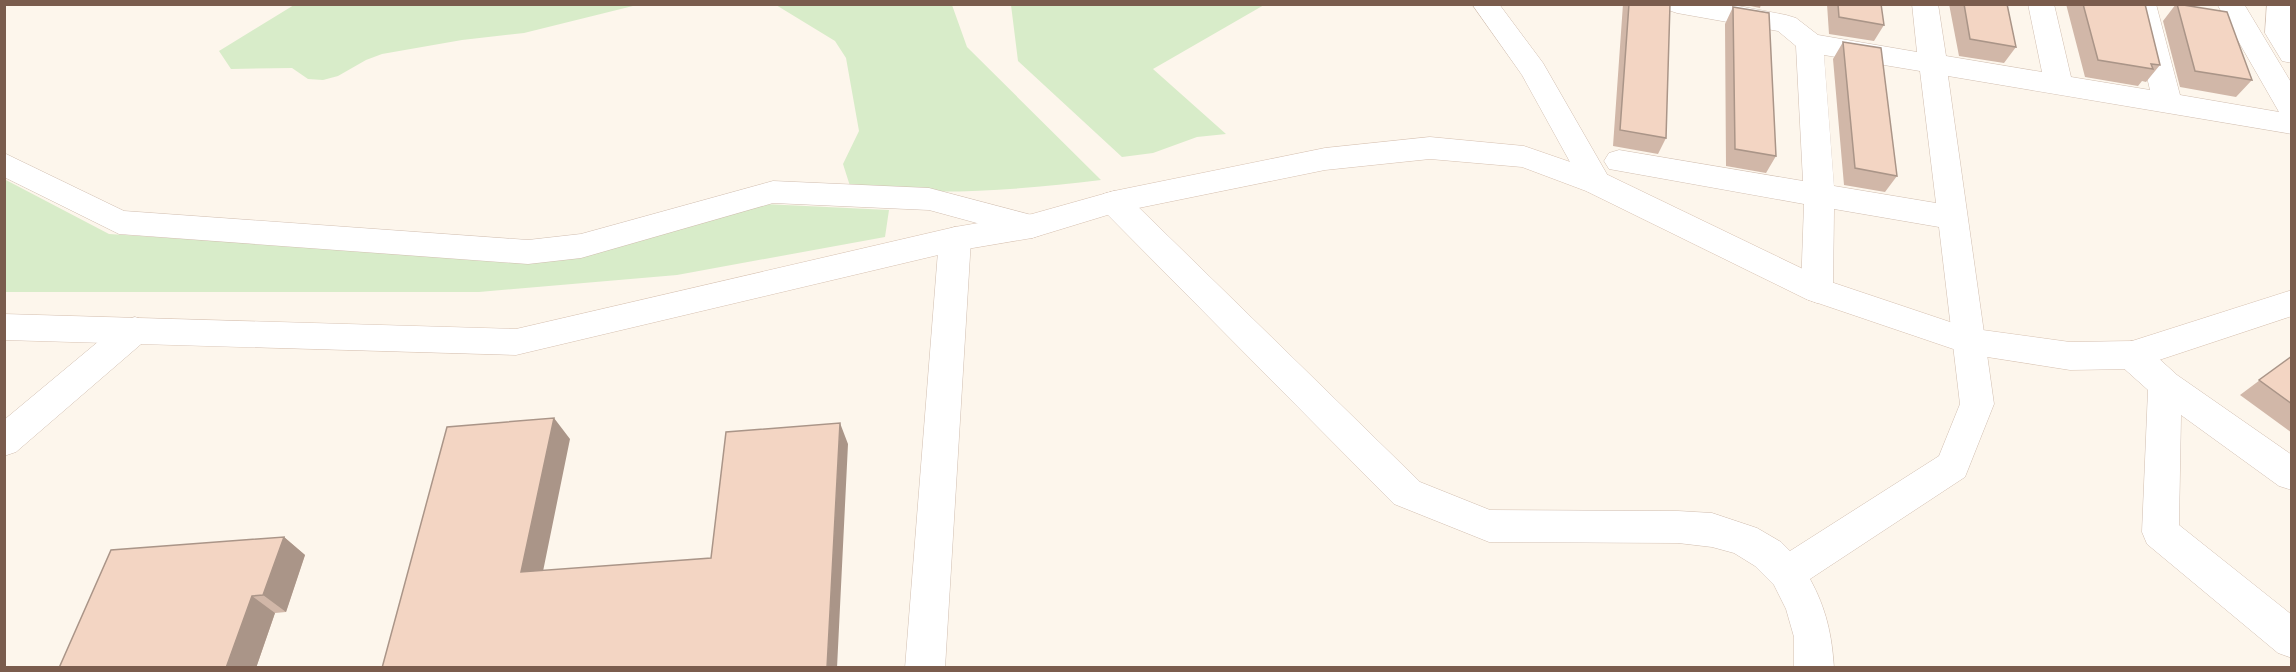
<svg xmlns="http://www.w3.org/2000/svg" width="2296" height="672" viewBox="0 0 2296 672" font-family="'Fira Sans',sans-serif">
  <style>
    .green { fill: #d8ecc9 }
    .lines { fill: none; stroke-linecap: round; stroke-linejoin: round }
    .street-casing { stroke: #d1beb0; stroke-width: 1 }
    .secondary-casing { stroke: #d6c0b0; stroke-width: 1 }
    .street { fill: #fff; fill-rule: evenodd }
    .secondary { fill: #fff; fill-rule: evenodd }
    .wall { fill: #d1b7a8 }
    .shaded-wall { fill: #aa9588 }
    .building { fill: #f3d5c3; stroke: #aa9588; stroke-width: 1.5 }
  </style>
  <rect width="100%" height="100%" fill="#fdf6ec"/>
  <path class="green" d="M294,5v-1l343,1 -113,28 -62,7 -80,14 -16,6 -28,16 -15,4 -15,-1 -16,-11 -61,1 -12,-18z
    M776,5h176l15,42 134,133c-83,10 -169,17 -251,6l-7,-22 16,-33 -13,-73 -11,-17z
    M1011,5v-1l253,1 -111,64 73,65 -29,3 -44,16 -31,4 -104,-96z
    M4,179l105,55 420,27 235,-57 125,6 -4,27 -208,38 -198,17h-474z"/>
  <g class="lines">
    <defs>
      <path id="street" d="M1472,4h27l44,59 69,120 -4,8 -11,3 -11,-3 -64,-116z
        M1664,4h64l58,11 10,3 22,17 99,17 -5,-48h26l8,52 96,16 -14,-68h26l17,73 79,13 -20,-86h26l24,91 99,17 -62,-108h27l48,80v50l-344,-58 46,328 -29,73 -155,102c16,29 22,56 24,89h-40v-31l-8,-28 -12,-24 -19,-19 -21,-13 -22,-6 -34,-4 -189,-1 -95,-38 -291,-294 -4,-8 4,-8 11,-3 11,3 295,288 70,28 188,1 34,2 45,15 24,14 9,9 149,-95 21,-52 -21,-177 -105,-18 -1,81 -5,9 -11,4 -11,-4 -5,-9 3,-86 -195,-35 -5,-8 5,-8 10,-3 184,31 -7,-135 -18,-15 -101,-18 -9,-3zM1824,55l96,16 16,132 -102,-17z
        M2267,4h25v59l-10,-2 -17,-28z
        M4,153l120,58 404,29 53,-6 192,-53 156,7 114,30 4,8 -4,8 -11,4 -103,-28 -156,-7 -192,55 -53,6 -409,-30 -115,-57z
        M955,227l11,4 5,8 -26,429h-40l34,-429 5,-8z
        M135,317l12,4 4,9 -4,9 -131,113 -12,4v-36l119,-99z
        M2132,341l12,4 33,30 115,80v35l-13,-4 -98,-71 -2,110 113,90v43l-14,-5 -131,-109 -5,-12 6,-142 -28,-25 -5,-10 5,-10z"/>
      <path id="secondary" d="M1430,137l94,9 84,29 220,106 140,47 102,14 62,-1 160,-51v26l-160,53 -62,1 -102,-16 -162,-55 -220,-108 -64,-24 -92,-8 -105,11 -211,43 -82,25 -77,13 -439,104 -512,-15v-26l512,15 439,-102 77,-13 82,-23 211,-43z"/>
    </defs>
    <use href="#street" class="street-casing"/>
    <use href="#secondary" class="secondary-casing"/>
    <use href="#street" class="street"/>
    <use href="#secondary" class="secondary"/>
  </g>
  <path class="wall" d="M1623,4h47l-4,134 -8,16 -45,-8z
    M1741,4h20l-1,4z
    M1827,4h54l3,21 -10,16 -45,-7z
    M1949,4h58l9,43 -12,16 -45,-7z
    M2066,4h79l15,61 -14,17 -4,-1 -4,5 -53,-9z
    M2176,4h4l72,76 -16,17 -56,-10 -17,-66z
    M1733,7l43,149 -10,17 -40,-7 -1,-142z
    M1843,42l54,134 -12,16 -41,-7 -11,-126z
    M2292,356v77l-52,-38z
    M284,537l21,18 -19,57 -11,1 -19,55h-197z"/>
  <path class="shaded-wall" d="M554,418l16,21 -31,152 -18,-19z
    M840,423l8,21 -11,224h-10z
    M284,537l21,18 -19,57 -23,-17z
    M252,596l23,17 -19,55h-30z"/>
  <path class="building" d="M1629,4h41l-4,134 -46,-8z
    M1838,4h43l3,21 -45,-8z
    M1964,4h43l9,43 -46,-8z
    M2083,4h62l15,61 -9,-1 2,5 -55,-9z
    M2177,4l50,8 25,68 -57,-9z
    M1733,7l36,6 7,143 -41,-7z
    M1843,42l38,6 16,128 -42,-8z
    M2292,356v48l-33,-24z
    M554,418l-33,154 190,-14 15,-126 114,-9 -13,245h-445l65,-241z
    M284,537l-21,58 -11,1 -26,72h-167l52,-118z"/>
  <rect width="2296" height="672" fill="none" stroke="#7a5c4d" stroke-width="12"/>
</svg>
